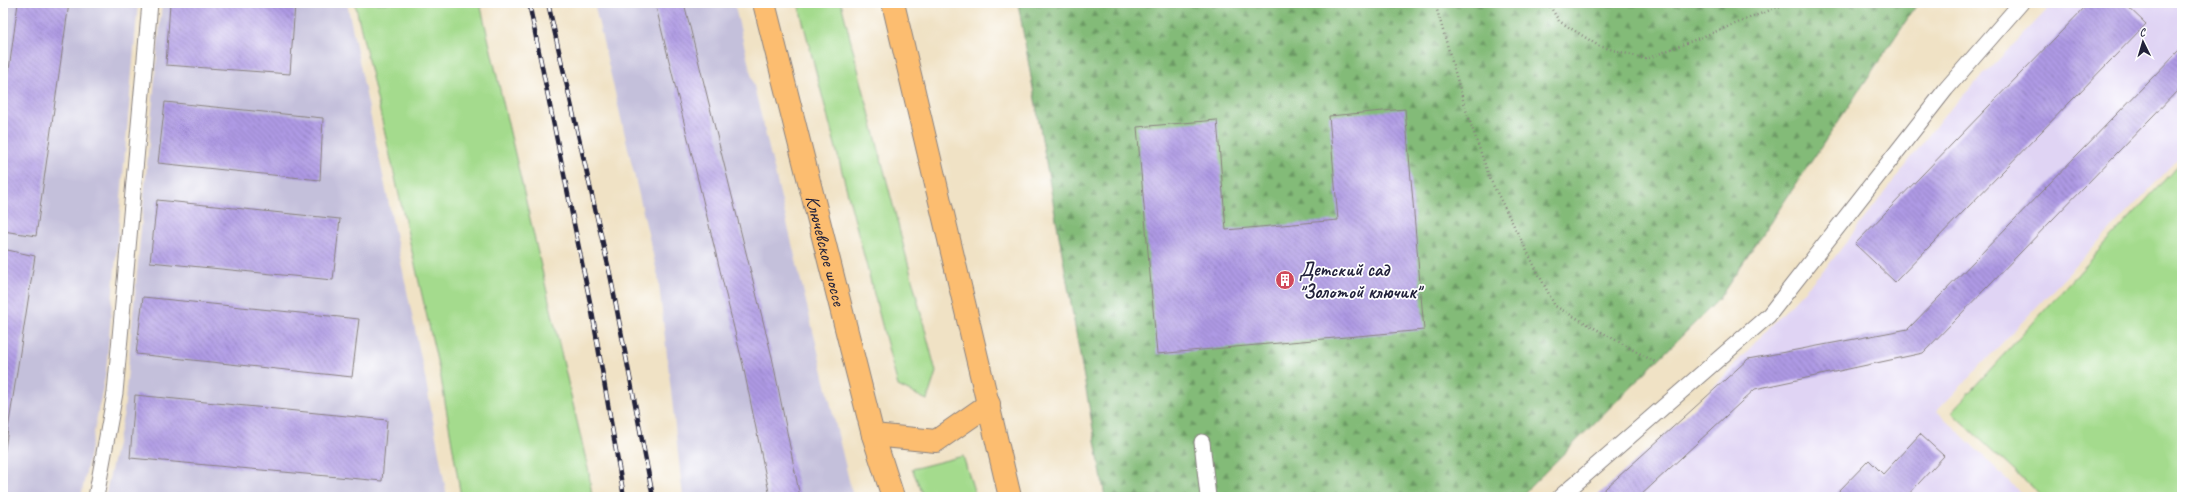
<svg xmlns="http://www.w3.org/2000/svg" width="2185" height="500" viewBox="0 0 2185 500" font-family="Caveat,sans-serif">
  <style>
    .built { fill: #e0d4f4 }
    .industrial { fill: #c4c0db }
    .green { fill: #a4db8d; stroke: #637e64 }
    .forest { fill: url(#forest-firs); stroke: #526e5a }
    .building { fill: url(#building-back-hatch) }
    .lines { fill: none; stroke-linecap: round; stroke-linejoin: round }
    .service-casing { stroke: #898280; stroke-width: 17 }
    .primary-casing { stroke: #898280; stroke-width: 24 }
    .path { stroke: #898280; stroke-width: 2.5; stroke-dasharray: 1 3; stroke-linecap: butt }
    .service { stroke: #fff; stroke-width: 15 }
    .primary { stroke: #fcbd6f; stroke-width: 22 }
    .rail-casing { stroke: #22223b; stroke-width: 4.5 }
    .rail { stroke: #fff; stroke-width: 3; stroke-dasharray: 9; stroke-linecap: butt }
    .labels { text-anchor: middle; stroke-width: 3.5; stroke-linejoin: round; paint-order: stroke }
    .street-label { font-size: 19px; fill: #22223b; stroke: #fff }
    .poi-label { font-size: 19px; font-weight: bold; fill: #22223b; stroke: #fff; text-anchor: start }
  </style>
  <defs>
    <pattern id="forest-firs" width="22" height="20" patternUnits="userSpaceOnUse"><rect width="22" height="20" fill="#83bb78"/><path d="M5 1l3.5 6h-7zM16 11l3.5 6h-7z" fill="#6b9864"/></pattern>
    <pattern id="building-back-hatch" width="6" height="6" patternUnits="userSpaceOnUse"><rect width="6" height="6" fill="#ae9ae4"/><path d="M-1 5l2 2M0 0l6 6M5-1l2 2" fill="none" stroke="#8d7dba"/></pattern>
  </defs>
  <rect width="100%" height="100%" fill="#fff"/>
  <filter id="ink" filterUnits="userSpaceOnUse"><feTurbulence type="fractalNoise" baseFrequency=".025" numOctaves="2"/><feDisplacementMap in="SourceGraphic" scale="8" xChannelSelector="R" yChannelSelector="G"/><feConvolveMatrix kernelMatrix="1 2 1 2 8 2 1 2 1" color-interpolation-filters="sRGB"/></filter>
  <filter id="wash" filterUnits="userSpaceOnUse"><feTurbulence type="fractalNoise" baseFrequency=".012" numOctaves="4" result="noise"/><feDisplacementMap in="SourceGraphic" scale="16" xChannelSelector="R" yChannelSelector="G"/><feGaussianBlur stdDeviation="0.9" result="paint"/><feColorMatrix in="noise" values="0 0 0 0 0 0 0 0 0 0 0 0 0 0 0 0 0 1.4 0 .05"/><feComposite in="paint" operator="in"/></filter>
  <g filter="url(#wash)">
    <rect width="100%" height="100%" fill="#f0e2c5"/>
    <path class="built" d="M2054,3h128v152l-245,256 88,86h-415l220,-234 115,-149z"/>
    <path class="industrial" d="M3,3h135l-32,369 -25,125h-78z
      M162,3h185l79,379 21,115h-342l19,-85z
      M594,3h140l119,494h-170l-25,-221z"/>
    <path class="green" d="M355,3h125l109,470 3,24h-131l-20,-119z
      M798,3h43l95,369 -9,28 -29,-14z
      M2182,161v336h-140l-91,-85z
      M963,456l13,41h-52l-12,-28z"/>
    <path class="forest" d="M1018,3h900l-200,297 -198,197h-415z"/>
    <g id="blocks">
      <path class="building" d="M18,3h51l-33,233 -33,-5v-117z
        M170,3l125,1 -5,70 -124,-9z
        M655,3h29l88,354 28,140h-30l-27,-132z
        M2089,3h35l22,21 -251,258 -40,-38z
        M2182,47v39l-259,267 -168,36 -116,108h-43l152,-138 160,-30z
        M165,102l158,16 -3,62 -162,-17z
        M1405,109l19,221 -267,24 -20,-227 80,-7 9,110 112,-10 -9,-104z
        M157,200l183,19 -7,61 -183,-18z
        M3,249l32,7 -31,199h-1z
        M143,297l216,22 -7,58 -216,-23z
        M135,395l252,25 -5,61 -252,-23z
        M1920,434l24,22 -38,41h-65l-4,-4 32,-33 14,14z"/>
    </g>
  </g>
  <g filter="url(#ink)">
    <use href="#blocks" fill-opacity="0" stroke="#898280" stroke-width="1"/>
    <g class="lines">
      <defs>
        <path id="service" d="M1202,442l6,55
          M96,497l19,-104 35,-390
          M1560,497l209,-182 177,-226 75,-86"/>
        <g id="primary">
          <path id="s1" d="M764,3l109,432 20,62"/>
          <path d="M893,3l117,494"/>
          <path d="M873,435l63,6 53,-37"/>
        </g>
      </defs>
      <use href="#service" class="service-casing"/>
      <use href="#primary" class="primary-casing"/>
      <path class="path" d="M1435,3l31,107 24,69 65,127 100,56
        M1548,3l11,18 40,25 47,13 142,-56"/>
      <use href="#service" class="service"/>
      <use href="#primary" class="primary"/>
      <defs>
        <path id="rail" d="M529,3l63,309 32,185
          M548,3l62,271 43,223"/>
      </defs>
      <use href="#rail" class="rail-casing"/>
      <use href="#rail" class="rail"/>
    </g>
  </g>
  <defs>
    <symbol id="building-disc" viewBox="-11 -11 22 22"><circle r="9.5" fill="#d1495b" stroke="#fff"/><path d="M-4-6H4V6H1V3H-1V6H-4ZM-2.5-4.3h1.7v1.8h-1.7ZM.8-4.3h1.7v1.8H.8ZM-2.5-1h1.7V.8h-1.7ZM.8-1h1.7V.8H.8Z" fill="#fff"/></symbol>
  </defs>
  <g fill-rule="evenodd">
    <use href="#building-disc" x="1274" y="269" width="22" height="22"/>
  </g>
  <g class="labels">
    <g class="street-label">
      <text dy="7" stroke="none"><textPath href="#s1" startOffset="255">Ключевское шоссе</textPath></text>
    </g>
    <g class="poi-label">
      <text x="1299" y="276">Детский сад<tspan x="1299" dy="22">"Золотой ключик"</tspan></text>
    </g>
  </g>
  <rect width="2185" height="500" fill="none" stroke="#fff" stroke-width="16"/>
  <g transform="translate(2143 42) rotate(355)" stroke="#ffffff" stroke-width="3" paint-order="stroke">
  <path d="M0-3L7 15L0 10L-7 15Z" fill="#22223b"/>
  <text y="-6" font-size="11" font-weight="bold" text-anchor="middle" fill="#22223b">С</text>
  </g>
</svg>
